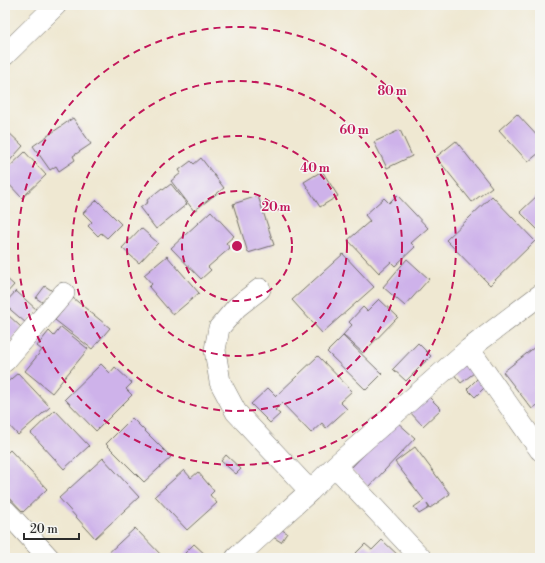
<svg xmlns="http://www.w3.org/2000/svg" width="545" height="563" viewBox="0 0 545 563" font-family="'Libre Bodoni',serif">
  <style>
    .building { fill: #ceb2ea }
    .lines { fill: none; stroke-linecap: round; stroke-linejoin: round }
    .street-casing { stroke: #706d65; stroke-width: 22 }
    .street { stroke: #fff; stroke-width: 21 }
    .ring { fill: none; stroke: #c2185b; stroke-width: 2; stroke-dasharray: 7 5 }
    .centre { fill: #c2185b; stroke: #f6f6f2; stroke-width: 2 }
    .ring-label { font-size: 12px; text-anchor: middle; font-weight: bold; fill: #c2185b; stroke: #f6f6f2; stroke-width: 3; stroke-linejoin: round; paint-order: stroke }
  </style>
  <rect width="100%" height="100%" fill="#f6f6f2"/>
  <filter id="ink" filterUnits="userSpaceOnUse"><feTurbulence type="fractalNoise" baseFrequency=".025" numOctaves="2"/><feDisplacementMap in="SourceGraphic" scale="8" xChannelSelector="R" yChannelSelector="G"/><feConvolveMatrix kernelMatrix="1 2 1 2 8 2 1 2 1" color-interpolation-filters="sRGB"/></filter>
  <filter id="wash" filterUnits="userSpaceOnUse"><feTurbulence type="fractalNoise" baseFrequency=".012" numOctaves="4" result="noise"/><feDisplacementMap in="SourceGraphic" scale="16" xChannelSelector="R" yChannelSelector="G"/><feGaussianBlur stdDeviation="0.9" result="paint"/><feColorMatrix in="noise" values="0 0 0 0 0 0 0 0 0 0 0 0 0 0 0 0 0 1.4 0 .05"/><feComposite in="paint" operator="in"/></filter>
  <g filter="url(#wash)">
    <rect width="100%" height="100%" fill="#efe8d2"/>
    <g id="blocks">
      <path class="building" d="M517,114l23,25v13l-12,10 -29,-32z
        M73,118l18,26 -18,12 2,4 -16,11 -3,-5 -6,4 -17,-24z
        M5,129l18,17 -18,20z
        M400,130l12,26 -25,12 -13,-26z
        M456,141l36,46 -20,15 -36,-45z
        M25,152l21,23 -24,23 -17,-18v-9z
        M201,158l23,30 -30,23 -23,-30 10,-8 -2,-3 12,-9 3,3z
        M322,171l16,25 -18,11 -16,-25z
        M171,184l16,20 -31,25 -16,-21 8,-6 -1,-2 15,-12 1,2z
        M540,193v39l-20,-20z
        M397,195l31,33 -17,15 4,4 -20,19 -4,-4 -12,11 -31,-33 22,-19 -5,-6 19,-17 5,5z
        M258,196l16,49 -26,8 -15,-49z
        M492,196l43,45 -45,44 -44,-45z
        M97,200l24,24 -14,14 -6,-5 -3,3 -10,-10 4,-4 -9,-9z
        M211,211l23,25 -8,7 4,5 -22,19 3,3 -10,9 -30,-31z
        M141,228l17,15 -19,20 -17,-15z
        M343,254l31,33 -52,46 -30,-33z
        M167,256l32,37 -26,22 -24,-28 3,-3 -8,-9z
        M407,259l22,20 -24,27 -22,-19z
        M5,277l9,8 -9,10z
        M45,286l9,6 -9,12 -9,-6z
        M16,291l21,19 -11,13 -21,-18v-2z
        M73,298l37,30 -18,21 -37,-29z
        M379,299l19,18 -35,36 -20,-18 9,-10 -3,-3 14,-15 4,4z
        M5,312l17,16 -17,19z
        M61,327l27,22 -36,44 -27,-22 17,-21 -5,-4 12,-15 5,5z
        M343,336l39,38 -16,16 -39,-38z
        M418,343l13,13 -25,25 -13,-12z
        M540,343v60l-8,6 -29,-37z
        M318,356l34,35 -12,11 7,7 -21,19 -4,-5 -11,10 -29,-30 -7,7 5,4 -10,9 -19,-19 17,-16 8,8z
        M462,358l12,15 -13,10 -12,-15z
        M101,364l9,9 5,-6 17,16 -6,6 6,6 -36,36 -31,-32z
        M18,373l32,34 -32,28 -13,-14v-37z
        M478,378l8,8 -11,11 -8,-8z
        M425,393l16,16 -18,17 -15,-16z
        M55,410l34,36 -25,23 -33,-36z
        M132,418l39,39 -27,25 -38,-38z
        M396,421l19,17 -46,49 -19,-18z
        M415,447l35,47 -20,14 -3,-4 2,4 -10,6 -5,-7 10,-7 -29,-38z
        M10,450l37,39 -24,23 -18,-19v-38z
        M226,455l15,14 -5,5 -15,-13z
        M103,458l36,39 -44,41 -36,-40z
        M184,470l7,8 7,-6 16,19 -4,4 7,8 -30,27 -32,-34z
        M135,528l29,30h-61z
        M279,528l8,5 -6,9 -8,-5z
        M382,540l19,18h-50l14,-14 7,6z
        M194,544l14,13 -1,1h-17l-5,-5z"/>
    </g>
  </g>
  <g filter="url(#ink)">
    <use href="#blocks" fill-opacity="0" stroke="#706d65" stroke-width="1"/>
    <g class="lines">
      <defs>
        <path id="street" d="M5,55l51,-50
          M260,289l-23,18 -18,21 -4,22 5,32 16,30 74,79
          M469,349l71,101
          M5,361l59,-68
          M335,466l86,92
          M5,510l44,48
          M236,558l74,-67 25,-25 134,-117 71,-54"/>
      </defs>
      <use href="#street" class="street-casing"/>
      <use href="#street" class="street"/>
    </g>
  </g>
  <g class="ring">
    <circle cx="237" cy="246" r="55"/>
    <circle cx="237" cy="246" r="110"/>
    <circle cx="237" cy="246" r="165"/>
    <circle cx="237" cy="246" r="219"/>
  </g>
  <circle cx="237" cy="246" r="6" class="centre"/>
  <g class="ring-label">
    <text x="392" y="95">80 m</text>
    <text x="354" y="134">60 m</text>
    <text x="315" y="172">40 m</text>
    <text x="276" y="211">20 m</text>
  </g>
  <rect width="545" height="563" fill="none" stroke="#f6f6f2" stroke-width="20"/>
  <path d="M24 533v6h55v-6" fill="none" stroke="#2b2b2b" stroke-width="2"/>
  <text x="30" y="533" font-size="12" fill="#2b2b2b" stroke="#f6f6f2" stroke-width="3" paint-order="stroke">20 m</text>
</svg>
